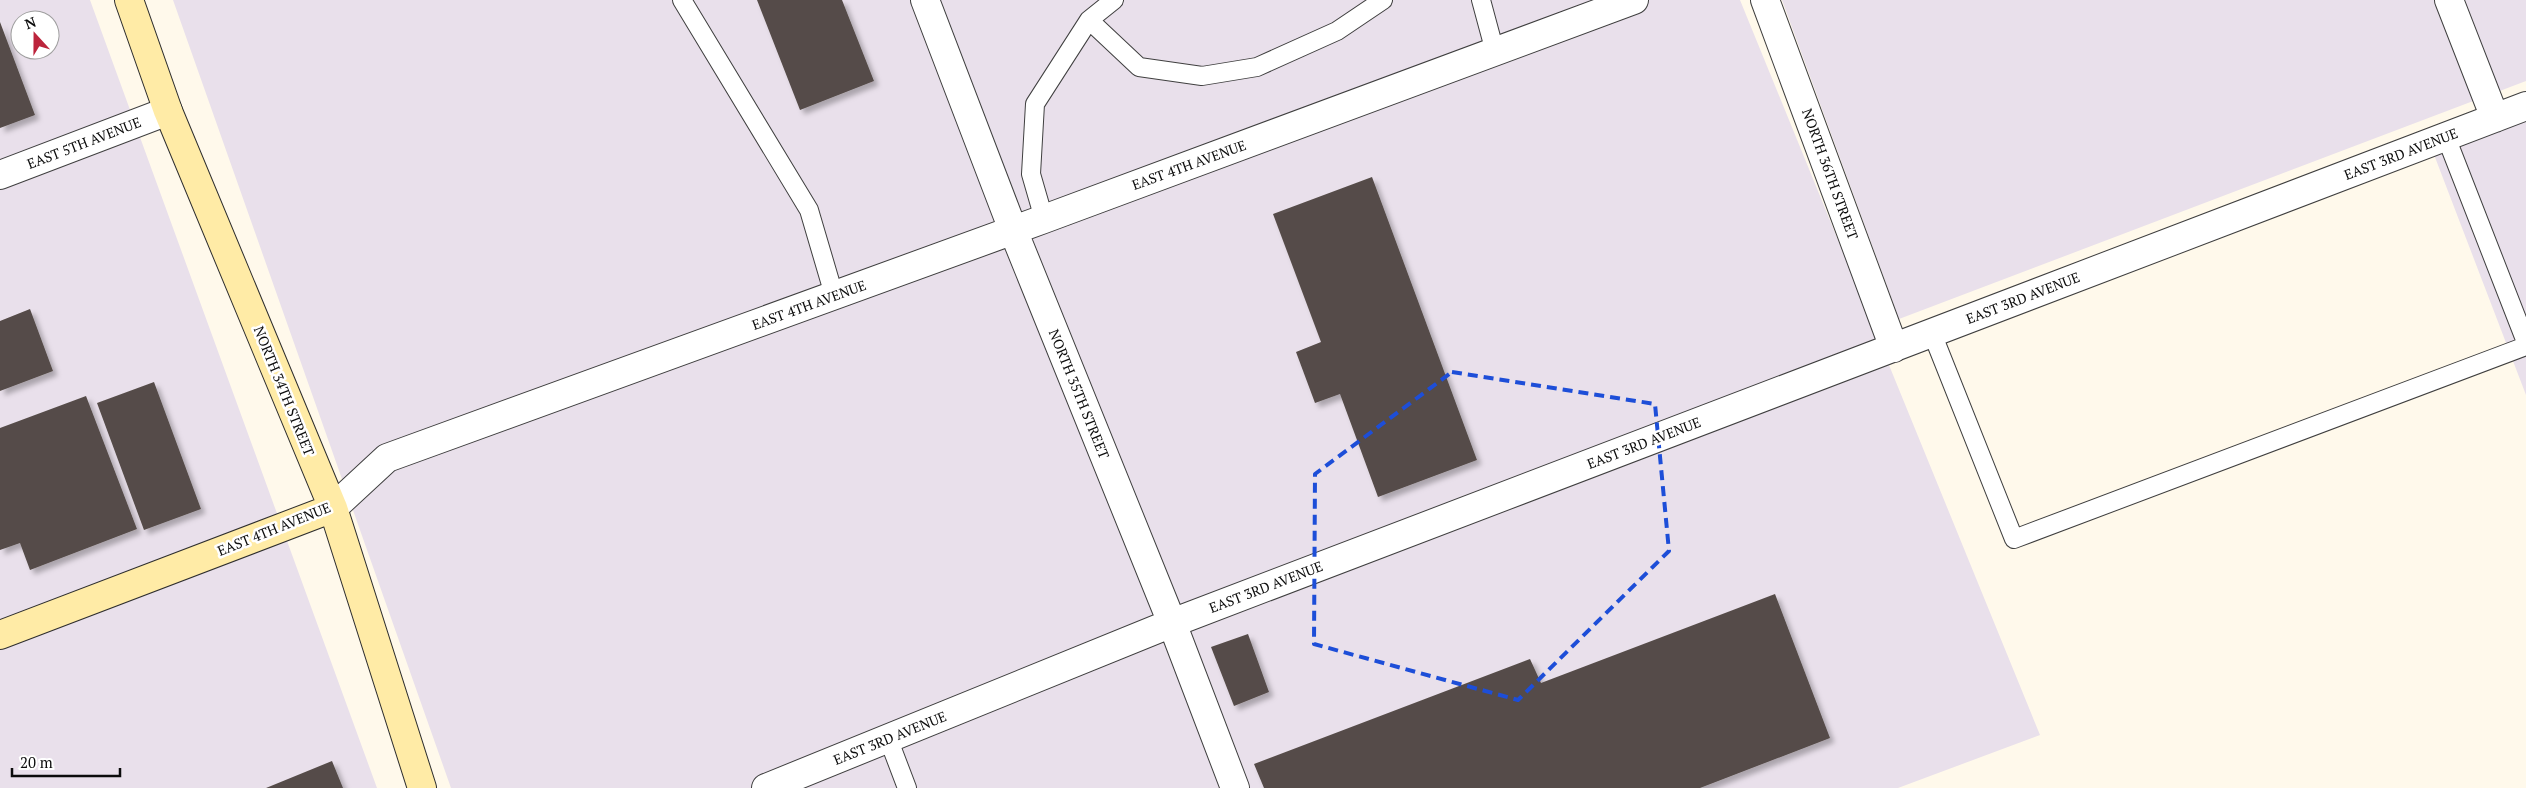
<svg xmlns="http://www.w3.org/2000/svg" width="2526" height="788" viewBox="0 0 2526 788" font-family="'PT Serif',serif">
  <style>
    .industrial { fill: #e9e0eb; fill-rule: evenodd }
    .building { fill: #554c48; filter: url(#shadow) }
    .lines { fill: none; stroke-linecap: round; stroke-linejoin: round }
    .lane-casing { stroke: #3f3f3f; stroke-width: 20 }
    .street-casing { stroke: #3f3f3f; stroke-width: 30 }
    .secondary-casing { stroke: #2e2e2e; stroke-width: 30 }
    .lane { stroke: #fff; stroke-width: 18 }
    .street { stroke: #fff; stroke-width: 28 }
    .secondary { stroke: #ffeba6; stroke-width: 28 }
    .marked { fill: none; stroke: #1d4ed8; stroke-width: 4; stroke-dasharray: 10 6; stroke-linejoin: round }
    .labels { text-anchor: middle; stroke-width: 5; stroke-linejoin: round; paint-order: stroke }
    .street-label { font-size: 14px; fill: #0c0c0c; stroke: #fff }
  </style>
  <defs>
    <filter id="shadow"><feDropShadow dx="4.5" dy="4.5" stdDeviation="2.5" flood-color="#0004"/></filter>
  </defs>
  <rect width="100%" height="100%" fill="#fff9eb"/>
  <path class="industrial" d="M0,0h90l287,788h-377zM20,20h30v30h-30z
    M173,0h1567l300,735 -142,53h-1447z
    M1782,0h744v81l-627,238z
    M2526,115v280l-93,-243z"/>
  <path class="building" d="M757,0h85l32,81 -74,29z
    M0,22l35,93 -35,13z
    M1372,177l105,283 -99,37 -38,-103 -25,9 -19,-51 25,-10 -48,-128z
    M30,309l23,62 -53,20v-70z
    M154,382l47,127 -57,21 -47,-127z
    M86,396l51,133 -107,41 -10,-27 -20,7v-122z
    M1775,594l55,144 -130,50h-436l-10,-24 276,-105 11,24z
    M1248,634l21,58 -35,14 -23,-59z
    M332,761l11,27h-77z"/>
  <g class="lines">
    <defs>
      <path id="lane" d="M682,0l127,210 25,85
        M1481,0l14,52
        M1089,20l50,47 63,9 55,-9 80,-36 46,-31
        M2446,137l80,205
        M1044,219l-13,-45 4,-70 54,-84 25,-20
        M1932,333l82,206 512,-193
        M888,738l19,50"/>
      <path id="street" d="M925,0l88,230 159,393 63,165
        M1765,0l129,348
        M2449,0l46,118
        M0,175l168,-64
        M333,508l54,-50 657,-239 590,-219
        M766,788l406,-165 1354,-517"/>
      <path id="secondary" d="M129,0l39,111 165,397 89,280
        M0,635l333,-127"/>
    </defs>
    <use href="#lane" class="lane-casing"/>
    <use href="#street" class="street-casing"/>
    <use href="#secondary" class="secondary-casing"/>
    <use href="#lane" class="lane"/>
    <use href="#street" class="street"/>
    <use href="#secondary" class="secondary"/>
  </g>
  <path class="marked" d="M1452,372l203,32 14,147 -151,149 -204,-56 1,-170z"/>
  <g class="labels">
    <g class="street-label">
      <text transform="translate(84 143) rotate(-21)" y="5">EAST 5TH AVENUE</text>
      <text transform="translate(2401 154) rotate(-21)" y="5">EAST 3RD AVENUE</text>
      <text transform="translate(1189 165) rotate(-20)" y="5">EAST 4TH AVENUE</text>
      <text transform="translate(1830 174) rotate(70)" y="5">NORTH 36TH STREET</text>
      <text transform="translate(2023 298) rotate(-21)" y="5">EAST 3RD AVENUE</text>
      <text transform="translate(809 305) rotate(-20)" y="5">EAST 4TH AVENUE</text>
      <text transform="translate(284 391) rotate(68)" y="5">NORTH 34TH STREET</text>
      <text transform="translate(1079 394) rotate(68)" y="5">NORTH 35TH STREET</text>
      <text transform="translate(1644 443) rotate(-21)" y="5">EAST 3RD AVENUE</text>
      <text transform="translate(274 529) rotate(-22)" y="5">EAST 4TH AVENUE</text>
      <text transform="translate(1266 587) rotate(-21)" y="5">EAST 3RD AVENUE</text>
      <text transform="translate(890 738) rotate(-22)" y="5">EAST 3RD AVENUE</text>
    </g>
  </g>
  <g transform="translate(35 35) rotate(339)"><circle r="24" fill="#ffffff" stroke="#9e9e9e"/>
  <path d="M0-4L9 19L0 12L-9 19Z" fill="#bc243c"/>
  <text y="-8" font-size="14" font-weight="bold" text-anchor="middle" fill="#0c0c0c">N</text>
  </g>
  <path d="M12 768v8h108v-8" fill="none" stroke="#0c0c0c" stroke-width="2.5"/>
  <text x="20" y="768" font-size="15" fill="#0c0c0c" stroke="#ffffff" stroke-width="4" paint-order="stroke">20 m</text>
</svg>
